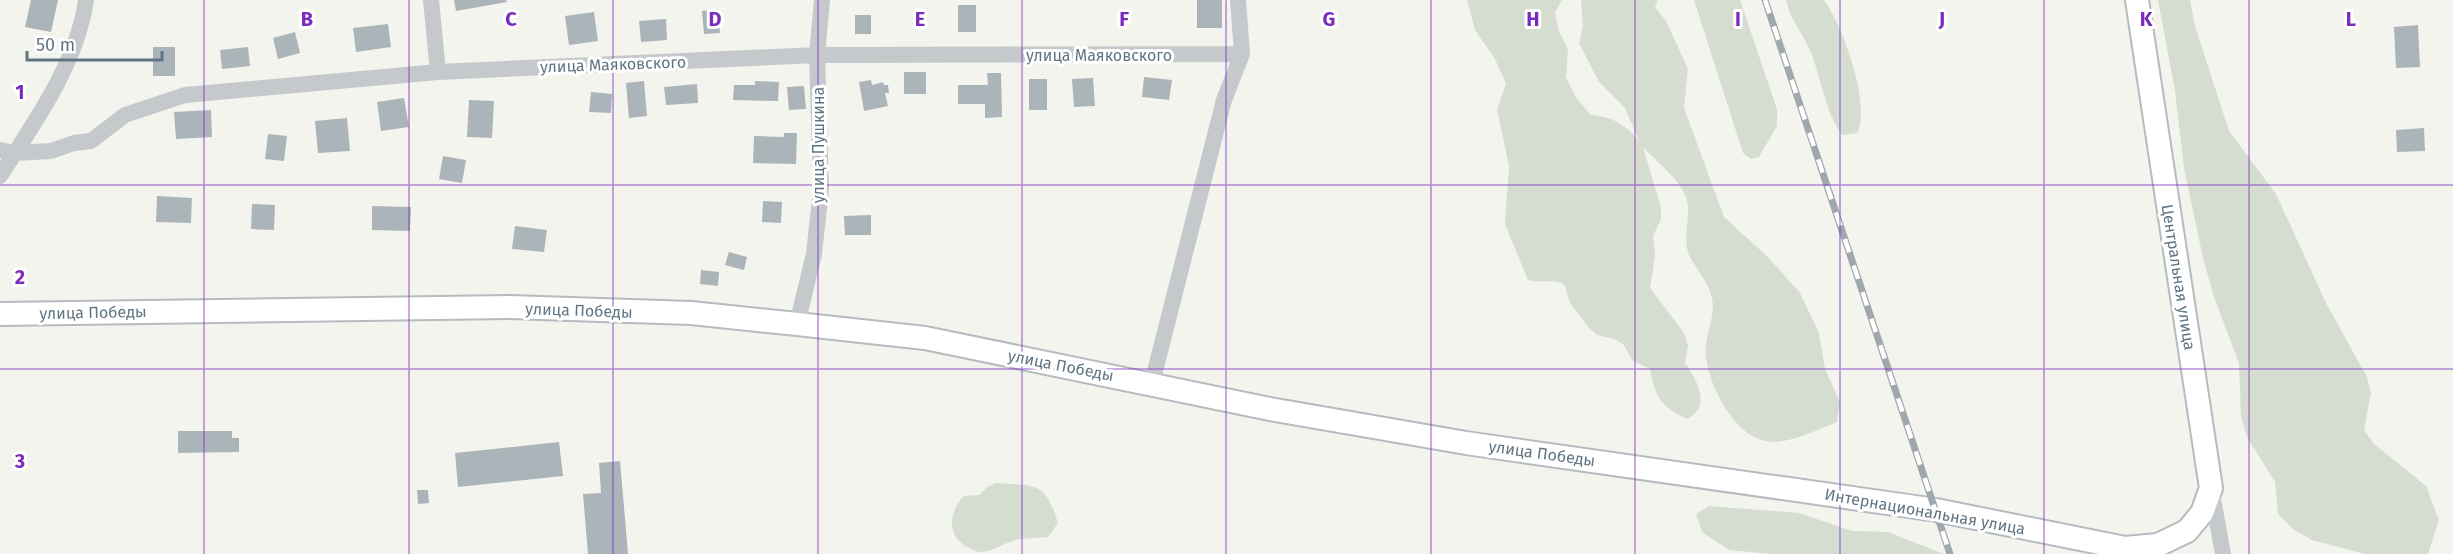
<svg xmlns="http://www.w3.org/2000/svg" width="2453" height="554" viewBox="0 0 2453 554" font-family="'Fira Sans',sans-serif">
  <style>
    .green { fill: #d5dcd0 }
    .building { fill: #abb4b8 }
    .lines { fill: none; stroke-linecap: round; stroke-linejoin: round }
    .secondary-casing { stroke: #b5bbbf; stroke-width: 26 }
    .street { stroke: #c6c9cc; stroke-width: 16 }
    .secondary { stroke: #fff; stroke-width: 22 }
    .rail-casing { stroke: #a1a8ad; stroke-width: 7 }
    .rail { stroke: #fff; stroke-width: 4.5; stroke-dasharray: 14; stroke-linecap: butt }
    .grid { fill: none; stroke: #7b2cbf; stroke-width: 1.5; stroke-opacity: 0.55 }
    .labels { text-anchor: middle; stroke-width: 6; stroke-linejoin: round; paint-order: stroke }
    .street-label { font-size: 16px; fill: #607583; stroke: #fff }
    .grid-label { font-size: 20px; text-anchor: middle; font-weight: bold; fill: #7b2cbf; stroke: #fff; stroke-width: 6; stroke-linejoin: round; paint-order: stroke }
  </style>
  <rect width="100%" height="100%" fill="#f4f4ef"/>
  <path class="green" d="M1467,0h95l-7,13 4,18 9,18 -2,28 10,21 15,17c23,2 33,9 48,26l-14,-33 -26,-26 -20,-39 4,-17 -2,-26h77l-3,7 11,14 22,48 -4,39 40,109 44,40 32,36 19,40 6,36 15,33 -3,20c-48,19 -77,38 -111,-13 -9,-14 -18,-34 -20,-51 -3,-19 10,-40 6,-59 -3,-17 -16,-29 -23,-44 -7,-19 2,-37 -2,-55 -5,-19 -31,-39 -44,-53l18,61v11l-8,17 2,20 -5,32 34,45 4,12 -3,18c12,16 27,44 2,56 -26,-12 -32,-22 -37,-50l-17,-8 -10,-17 -9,-5 -17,-4 -8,-7 -19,-25 -6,-19c-11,-5 -24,-1 -36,-4l-23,-56 4,-58 -12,-57 9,-25 -11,-25 -20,-29z
    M1694,0h46l37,109v17l-18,31 -8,2 -8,-6z
    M1786,0h38c18,24 48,106 33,133l-15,2c-17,-25 -20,-52 -30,-80 -7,-19 -22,-35 -26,-55z
    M2158,0h32l5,26 34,105 47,63 50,109 41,74 4,16 -7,37 10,14 52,42 13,34 -11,34h-63l-53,-14 -19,-11 -15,-15 -3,-32 -28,-45 -6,-21 -2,-53 -25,-66 -11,-39 -19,-90 -9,-77z
    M996,483c39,3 49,-2 62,40l-10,14c-10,1 -22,1 -33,3 -12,3 -21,12 -35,12 -5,0 -8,-3 -13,-5 -21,-12 -18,-33 -4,-51l17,-1 7,-8z
    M1709,506l90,7 53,18 36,1 56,22h-173l-42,-4 -27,-18 -6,-18z"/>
  <path class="building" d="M31,0h27l-7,32 -26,-5z
    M454,0h52l1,2 -51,9z
    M1197,0h25v28h-25z
    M958,5h18v27h-18z
    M718,9l2,24 -16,1 -2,-23z
    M594,12l4,29 -29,4 -4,-29z
    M855,15h16v19h-16z
    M666,19l1,21 -26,2 -2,-21z
    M388,24l3,23 -35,5 -3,-24z
    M2418,25l2,42 -24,1 -2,-41z
    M295,32l5,21 -22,6 -5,-21z
    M153,47h22v29h-22z
    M248,47l2,19 -28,3 -2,-19z
    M904,72h22v22h-22z
    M987,73h14l1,44 -17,1v-14h-27v-19h30z
    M1144,77l28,3 -3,20 -27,-3z
    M1093,78l2,28 -21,1 -2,-28z
    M1029,79h18v31h-18z
    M871,80l1,5 11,-3 1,3h4l1,8h-4l3,13 -24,5 -5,-29z
    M644,81l3,35 -18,2 -3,-35z
    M755,81l24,1 -1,19 -45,-1 1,-15h21z
    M697,84l1,19 -32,2 -2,-18z
    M804,86l2,23 -17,1 -2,-23z
    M591,92l21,2 -1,19 -22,-1z
    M404,98l5,29 -28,4 -4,-29z
    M469,100l25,1 -2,37 -25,-1z
    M211,110l1,27 -36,2 -2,-27z
    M347,118l3,33 -32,2 -3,-32z
    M2424,128l1,23 -28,1 -1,-22z
    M784,133h13l-1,31 -43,-1 1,-27 30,1z
    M268,134l19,2 -3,25 -19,-2z
    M443,156l23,4 -4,23 -23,-4z
    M157,196l35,2 -1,25 -35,-1z
    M763,201l19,1 -1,21 -19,-1z
    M252,204l23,1 -1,25 -23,-1z
    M372,206l39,1 -1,24 -38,-1z
    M871,215v20h-26l-1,-19z
    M515,226l32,4 -3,22 -32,-3z
    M729,252l18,5 -3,13 -19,-5z
    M701,270l18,2 -1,14 -18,-2z
    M178,431h54v7h7v14l-61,1z
    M559,442l4,34 -105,11 -3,-34z
    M620,461l8,93h-40l-5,-60 18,-1 -2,-30z
    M417,490h11l1,13 -11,1z"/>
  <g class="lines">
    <defs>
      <path id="secondary" d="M0,314l510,-7 181,6 106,11 128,14 345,71 196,34 470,67 189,38 33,-3 29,-14 15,-18 9,-25 -74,-488"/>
    </defs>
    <use href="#secondary" class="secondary-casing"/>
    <path class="street" d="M431,0l7,72
      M0,150l15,3 36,-2 23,-8 17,-2 34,-26 60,-20 253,-23 379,-17 425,-1
      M0,176c34,-53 77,-112 86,-176
      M797,324l17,-70 7,-65 -4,-134 5,-55
      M1152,383l72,-283 18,-46 -4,-54
      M2211,488l12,66"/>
    <use href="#secondary" class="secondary"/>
    <defs>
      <path id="rail" d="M1765,0l185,554"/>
    </defs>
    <use href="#rail" class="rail-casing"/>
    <use href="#rail" class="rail"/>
  </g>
  <path class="grid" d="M204,0v554M409,0v554M613,0v554M818,0v554M1022,0v554M1226,0v554M1431,0v554M1635,0v554M1840,0v554M2044,0v554M2249,0v554M0,185h2453M0,369h2453"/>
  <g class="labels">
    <g class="street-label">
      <text x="1099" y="61">улица Маяковского</text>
      <text transform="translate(613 64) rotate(-2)" y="6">улица Маяковского</text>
      <text transform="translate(818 145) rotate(-90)" y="6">улица Пушкина</text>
      <text transform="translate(2179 277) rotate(81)" y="6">Центральная улица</text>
      <text transform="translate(579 310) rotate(2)" y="6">улица Победы</text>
      <text transform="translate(93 312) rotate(-1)" y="6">улица Победы</text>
      <text transform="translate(1061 365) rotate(11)" y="6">улица Победы</text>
      <text transform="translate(1542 453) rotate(8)" y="6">улица Победы</text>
      <text transform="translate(1925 511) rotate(10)" y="6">Интернациональная улица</text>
    </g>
  </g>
  <g class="grid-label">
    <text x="307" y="26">B</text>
    <text x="511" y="26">C</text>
    <text x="715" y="26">D</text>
    <text x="920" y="26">E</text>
    <text x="1124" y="26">F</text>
    <text x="1329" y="26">G</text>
    <text x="1533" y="26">H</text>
    <text x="1738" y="26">I</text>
    <text x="1942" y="26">J</text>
    <text x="2146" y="26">K</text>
    <text x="2351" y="26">L</text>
    <text x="20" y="99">1</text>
    <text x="20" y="284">2</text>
    <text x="20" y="468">3</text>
  </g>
  <path d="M27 51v9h135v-9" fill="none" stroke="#607583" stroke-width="3"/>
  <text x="36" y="51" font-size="18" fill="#607583" stroke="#ffffff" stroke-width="4.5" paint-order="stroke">50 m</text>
</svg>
